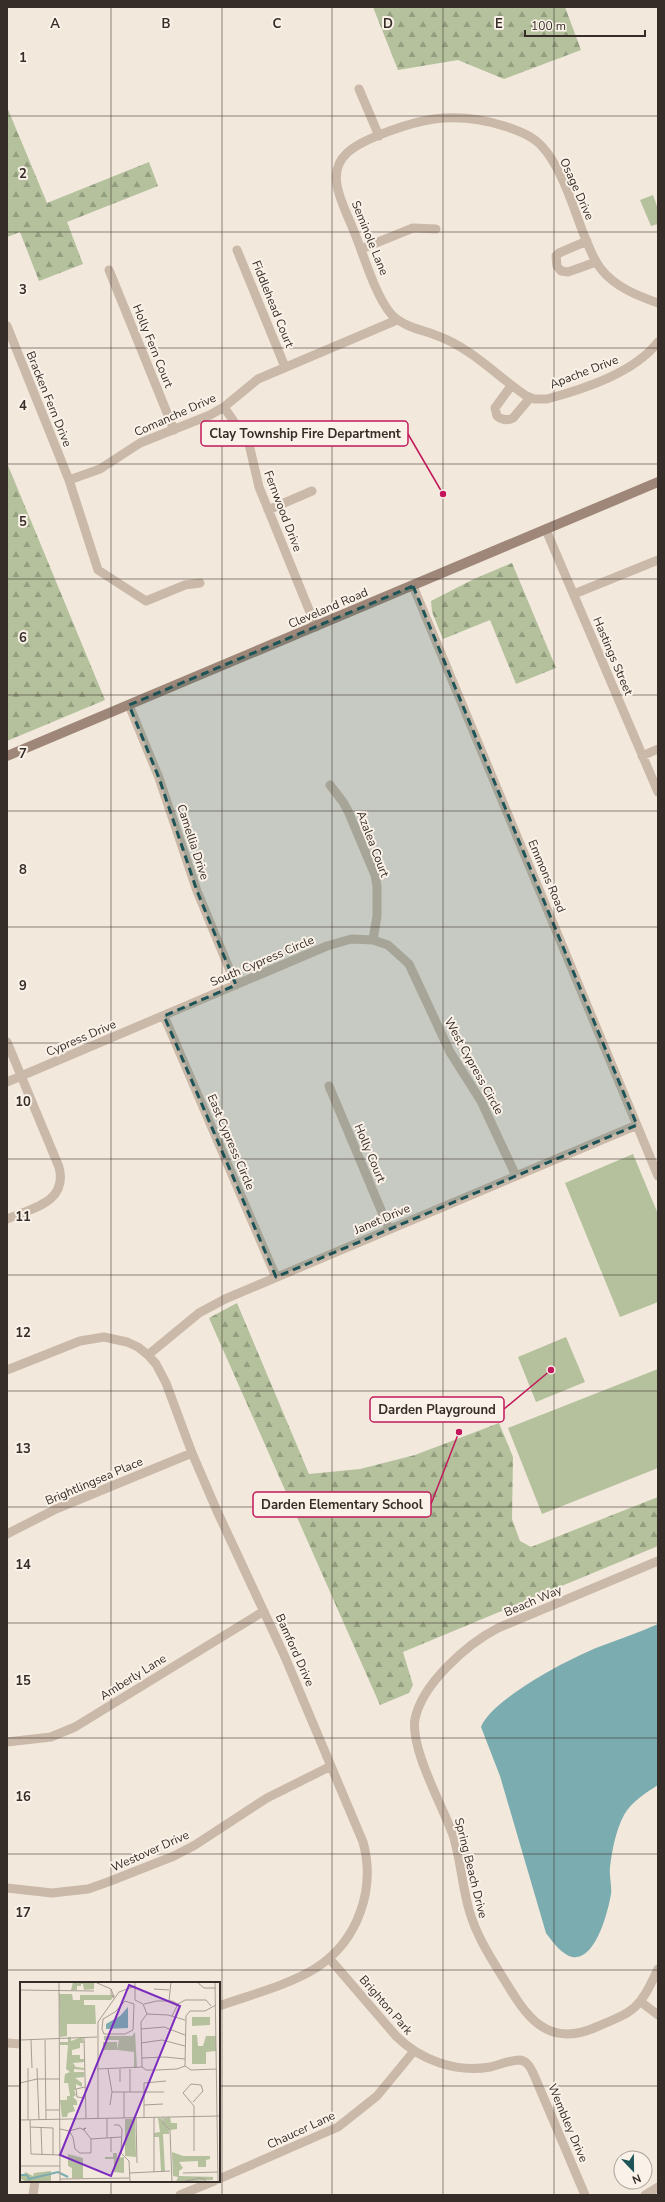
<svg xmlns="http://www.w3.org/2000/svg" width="665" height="2202" viewBox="0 0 665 2202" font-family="'Nunito Sans',sans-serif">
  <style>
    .forest { fill: url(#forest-firs) }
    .park { fill: #b4c19c }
    .water { fill: #7bacaf }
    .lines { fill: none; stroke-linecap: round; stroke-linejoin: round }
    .street { stroke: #cab8a8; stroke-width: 9 }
    .secondary { stroke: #9e8779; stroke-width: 10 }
    .marked { fill: #1d5458; fill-opacity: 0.2; stroke: #1d5458; stroke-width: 3; stroke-dasharray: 8 5; stroke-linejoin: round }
    .grid { fill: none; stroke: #372d28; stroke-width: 1; stroke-opacity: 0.55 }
    .labels { text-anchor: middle; stroke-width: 4; stroke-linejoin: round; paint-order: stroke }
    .street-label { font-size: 12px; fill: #372d28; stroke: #faf2e8 }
    .inset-river { fill: none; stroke: #7bacaf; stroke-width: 2 }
    .inset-road { fill: none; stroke: #a79d94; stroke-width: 1 }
    .view { fill: #7b2cbf; fill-opacity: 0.15; stroke: #7b2cbf; stroke-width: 2 }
    .inset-edge { fill: none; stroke: #372d28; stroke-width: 2 }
    .grid-label { font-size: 13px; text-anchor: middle; font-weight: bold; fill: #372d28; stroke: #faf2e8; stroke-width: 4; stroke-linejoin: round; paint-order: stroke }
    .leader { fill: none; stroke: #c2185b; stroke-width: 1.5 }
    .callout-dot { fill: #c2185b; stroke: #faf2e8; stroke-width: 1.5 }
    .callout { fill: #faf2e8; stroke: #c2185b; stroke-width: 1.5 }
    .callout-label { font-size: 13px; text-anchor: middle; font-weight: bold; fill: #372d28 }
  </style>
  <defs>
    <pattern id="forest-firs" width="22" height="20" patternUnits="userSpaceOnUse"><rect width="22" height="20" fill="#b4c19c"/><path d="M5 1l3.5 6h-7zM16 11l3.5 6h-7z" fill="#939d7f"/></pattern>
  </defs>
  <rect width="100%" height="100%" fill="#f2e8dc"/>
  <path class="forest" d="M373,7h192l16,43 -77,29 -46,-19 -60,10z
    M7,107l40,96 102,-41 9,24 -91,36 16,42 -44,17 -19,-49 -13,5z
    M7,463l98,237 -98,41z
    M512,563l44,105 -40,16 -26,-64 -47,19 -11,-27 -1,-11 43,-22z
    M237,1303l72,171 51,-5 55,-14 84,-32 14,34 -1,62 8,22 11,6 127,-50v49l-255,106 10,33 -4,8 -29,12 -171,-387z"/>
  <path class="park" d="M653,195l5,14v15l-7,2 -11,-26z
    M633,1154l25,60v88l-38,15 -55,-134z
    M566,1337l19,45 -49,20 -18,-45z
    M658,1369v99l-116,46 -34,-86z"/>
  <path class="water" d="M658,1624v161c-12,8 -26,16 -34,30 -8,15 -12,35 -14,52 -1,9 2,19 1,27 -3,17 -15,67 -39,63 -11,-3 -20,-16 -26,-24l-46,-157 -19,-49c10,-28 94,-72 123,-82 18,-7 36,-13 54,-21z"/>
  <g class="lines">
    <path class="street" d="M359,89l20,47
      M587,241l-28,12 -3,3 1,10 4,5 7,1 28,-10
      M361,249l52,-21 23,1
      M237,250l48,117
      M109,270l65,160
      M658,303c-20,-7 -43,-16 -57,-34 -8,-10 -12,-22 -17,-34 -11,-28 -26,-81 -52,-97 -9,-6 -19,-9 -28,-12 -22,-7 -47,-10 -70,-7 -22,3 -71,19 -87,34 -23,21 -3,53 6,76 11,26 21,64 38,85 12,13 32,16 47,22 33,12 59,40 87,59l9,4h13c37,-10 87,-26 111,-57
      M7,326l62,154 29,90 48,31 39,-16 15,-2
      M511,386l-16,22 2,8c5,4 10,5 16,2l17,-20
      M224,407l25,37 10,43 57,140
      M69,480l31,-11 40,-26 70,-28 14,-8 34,-28 139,-59
      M268,510l44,-19
      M546,530l112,262
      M413,586l245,590
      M574,594l84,-34
      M129,705l30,73 38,113 39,94
      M642,756l16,-7
      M330,785l13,17 5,9 27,64 2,11v30l-4,24
      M164,1016l112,261
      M7,1042l52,125c9,35 -26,41 -52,52
      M7,1082l320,-136 24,-7 22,1 15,5 21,19 41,88 31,49 35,75
      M329,1086l60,143
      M148,1355l51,-42 26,-14 412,-174
      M7,1370l73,-29 24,-4 23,5 11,5 10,8 8,9 10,19 26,70 25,58 68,146 78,185c13,47 -5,99 -47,126 -27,17 -66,27 -97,38
      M7,1534l49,-25 136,-56
      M658,1561l-160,67c-31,16 -76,56 -83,91 -5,29 27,86 38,116 8,25 9,53 17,78 7,23 19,42 32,63 22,36 42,73 92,52 41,-17 45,-18 64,-59
      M7,1742l44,-5 24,-10 189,-116
      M7,1888l45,5 36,-4 20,-7 66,-26 21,-11 72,-47 64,-32
      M329,1958l67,78c24,24 60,37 94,31 9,-2 20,-7 30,-7 8,1 11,9 14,15l51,120
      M641,2002l17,13
      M7,2043l14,1
      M219,2179l119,-52 39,-31 37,-45
      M33,2195l2,-14
      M180,2195l34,-14
      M645,2195l13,-8"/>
    <path class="secondary" d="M7,756l651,-274"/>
  </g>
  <path class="marked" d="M413,586l224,539 -361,152 -112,-261 72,-31 -39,-94 -38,-113 -30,-73z"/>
  <path class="grid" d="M111,7v1976M222,7v2188M332,7v2188M443,7v2188M554,7v2188M7,116h651M7,232h651M7,348h651M7,464h651M7,579h651M7,695h651M7,811h651M7,927h651M7,1043h651M7,1159h651M7,1275h651M7,1391h651M7,1507h651M7,1623h651M7,1738h651M7,1854h651M7,1970h651M7,2086h14M219,2086h439M111,2181v14"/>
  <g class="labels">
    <g class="street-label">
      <text transform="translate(577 189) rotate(66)" y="4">Osage Drive</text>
      <text transform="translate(370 238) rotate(68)" y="4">Seminole Lane</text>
      <text transform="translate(273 304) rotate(68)" y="4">Fiddlehead Court</text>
      <text transform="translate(153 346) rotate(68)" y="4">Holly Fern Court</text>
      <text transform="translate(584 372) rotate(-21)" y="4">Apache Drive</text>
      <text transform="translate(49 399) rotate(68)" y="4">Bracken Fern Drive</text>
      <text transform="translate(175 415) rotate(-24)" y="4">Comanche Drive</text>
      <text transform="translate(283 511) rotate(69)" y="4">Fernwood Drive</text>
      <text transform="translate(328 608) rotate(-23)" y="4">Cleveland Road</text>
      <text transform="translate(613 656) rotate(67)" y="4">Hastings Street</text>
      <text transform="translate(193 842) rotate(72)" y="4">Camellia Drive</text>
      <text transform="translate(373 844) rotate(69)" y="4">Azalea Court</text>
      <text transform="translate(547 876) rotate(67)" y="4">Emmons Road</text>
      <text transform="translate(262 961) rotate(-23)" y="4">South Cypress Circle</text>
      <text transform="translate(81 1038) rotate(-23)" y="4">Cypress Drive</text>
      <text transform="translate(474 1066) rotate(61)" y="4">West Cypress Circle</text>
      <text transform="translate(231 1142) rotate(67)" y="4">East Cypress Circle</text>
      <text transform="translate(370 1153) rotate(67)" y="4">Holly Court</text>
      <text transform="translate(382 1219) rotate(-23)" y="4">Janet Drive</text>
      <text transform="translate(94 1481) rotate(-23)" y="4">Brightlingsea Place</text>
      <text transform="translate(533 1601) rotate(-23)" y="4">Beach Way</text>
      <text transform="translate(295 1650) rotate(66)" y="4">Bamford Drive</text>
      <text transform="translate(133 1677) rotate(-32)" y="4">Amberly Lane</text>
      <text transform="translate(150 1851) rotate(-24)" y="4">Westover Drive</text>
      <text transform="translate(471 1868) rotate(76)" y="4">Spring Beach Drive</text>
      <text transform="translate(386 2005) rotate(49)" y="4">Brighton Park</text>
      <text transform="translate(568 2123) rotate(67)" y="4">Wembley Drive</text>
      <text transform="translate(301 2130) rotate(-25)" y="4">Chaucer Lane</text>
    </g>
  </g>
  <g transform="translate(20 1982)">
    <rect width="200" height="200" fill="#f2e8dc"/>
    <path d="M172,53h5l1,11h5l3,-10h10v15l-10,1v12h-14z" fill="#b4c19c"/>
    <path d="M53,0l21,1v6l-10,1 -1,-6h-2v2h-4v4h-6zM39,12h13l1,6h7v-5h35l-4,5h-27v5h11l1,19h-29v12l-7,1zM115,50l2,36h-3v-16l-17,-2 2,-10h-15v-4h28zM48,55h3v4l11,-4 2,6h-4v5l-8,2v5h8v4h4v3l-11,1 3,4 8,1v2l-10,-1v3h10v5l-9,1 7,5v4l-6,-3v6h-2l2,5 -3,2 4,4v4h-4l2,6 -7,2 -1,4h-5l-2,-17h7v-4h3l-2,-13h-4l1,-9 5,-2 -4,-3 2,-24h-8v-3h8zM150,135l1,6h6v6l-7,1 -6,-7v-5zM138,136h3l8,12v4h-6l2,37h-4l-2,-34h-5v-4l6,-1zM105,137h10l1,38 -11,-1zM152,170l11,4h27v3l-4,1v7h-8v-6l-19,1 4,6 -4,3v5l38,1h-4v3l-37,2 2,-5 -5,-1zM93,171h4v5l7,-1v16l-10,-1v-13h-9v-2h8zM48,172l15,4v20h-11v-10l-4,-2zM31,189v11h-25l-6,-4v-4l4,1 1,-3 8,4 1,-3z" fill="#b4c19c"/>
    <path d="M172,35h18v8l-18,1zM83,60h14v8h-14z" fill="#b4c19c"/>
    <path d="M108,25v21l-22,1v-5l14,-8z" fill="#7bacaf"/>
    <path class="inset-river" d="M0,193h7l2,4 29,-7 10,5"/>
    <path class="inset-road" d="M39,0l1,200M75,0l16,7M115,0v18l8,4 4,10M177,0l7,6h12M195,0l2,134M134,7l15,1M0,8l74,1M94,16l-3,-4v-5l3,8M105,19l9,3 -1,26 -8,4h-21l-2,-5 1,-10 12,-7zM149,19l2,-19M124,22l13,-3h15l6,3M127,32l21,1 17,5M152,34l6,-12 7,-4h21l5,6M121,47l23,-2 21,8M64,55l2,81M0,58l77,-3M11,58l1,28M25,58l1,80M121,61l21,-3 23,6M122,76l23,-1 20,2M165,84l1,-50 4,-5h15l11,-6M165,84l6,4 26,-1M122,85l-1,-45 6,-8M122,85l4,3h10l21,-1 8,-3M8,86v52M17,86l2,52M77,87l45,-2M88,87l4,23M100,87v13M110,87v23M0,101l17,-4h23M65,105l-9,2 1,8 8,1M92,110h52M173,120l10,-11 -2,-6 -10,-1 -8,9 11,13v45M90,123l2,-13M124,123l19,-1M26,128h14M197,134l1,66M116,135l1,46M124,135v-34l22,-2M134,135v55M143,135v6l7,7 2,52M78,136v-96l21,-30 16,-6M87,136v20M104,136v-26M0,138l200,-4M10,138l1,34 29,1M94,143h5l3,4 -1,24 8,8 1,20M10,145l23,1v27M21,145l1,28M40,147l9,2 11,-3 4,2M63,147l3,-1 -2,2 7,9M49,149l4,6 2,12 5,4h11v-14M91,155v15M71,157l30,-2M0,184h40M109,191l41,-2M163,191l35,-1M40,197l69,-1M162,200l17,-4 5,1 2,3"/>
    <path class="view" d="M109,3l51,21 -69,170 -51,-21z"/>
    <rect width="200" height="200" class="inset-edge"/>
  </g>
  <g class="grid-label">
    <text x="55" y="28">A</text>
    <text x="166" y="28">B</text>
    <text x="277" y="28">C</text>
    <text x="388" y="28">D</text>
    <text x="499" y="28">E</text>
    <text x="23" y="62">1</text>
    <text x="23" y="178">2</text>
    <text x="23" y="294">3</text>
    <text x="23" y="410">4</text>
    <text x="23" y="526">5</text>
    <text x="23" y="642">6</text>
    <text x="23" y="758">7</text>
    <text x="23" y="874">8</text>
    <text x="23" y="990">9</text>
    <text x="23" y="1106">10</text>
    <text x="23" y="1221">11</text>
    <text x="23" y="1337">12</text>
    <text x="23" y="1453">13</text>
    <text x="23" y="1569">14</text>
    <text x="23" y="1685">15</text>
    <text x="23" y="1801">16</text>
    <text x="23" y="1917">17</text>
  </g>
  <path class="leader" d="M443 494L408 434M551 1370L504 1409M459 1432L431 1504"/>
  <g class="callout-dot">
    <circle cx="443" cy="494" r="4"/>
    <circle cx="551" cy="1370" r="4"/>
    <circle cx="459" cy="1432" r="4"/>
  </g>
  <g class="callout">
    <rect x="201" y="421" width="207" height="25" rx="4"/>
    <rect x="370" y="1397" width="134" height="25" rx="4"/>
    <rect x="253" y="1492" width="178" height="25" rx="4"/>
  </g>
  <g class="callout-label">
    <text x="305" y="438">Clay Township Fire Department</text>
    <text x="437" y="1414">Darden Playground</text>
    <text x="342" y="1509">Darden Elementary School</text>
  </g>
  <rect width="665" height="2202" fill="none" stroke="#372d28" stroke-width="16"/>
  <g transform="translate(633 2170) rotate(158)"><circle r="19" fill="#faf2e8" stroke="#aca39b"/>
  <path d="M0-3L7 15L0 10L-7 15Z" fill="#1d5458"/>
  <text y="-6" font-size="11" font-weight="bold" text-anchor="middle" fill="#372d28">N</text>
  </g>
  <path d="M525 30v6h120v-6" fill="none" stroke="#372d28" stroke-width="2"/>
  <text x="531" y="30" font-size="12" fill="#372d28" stroke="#faf2e8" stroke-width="3" paint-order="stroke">100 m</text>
</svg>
